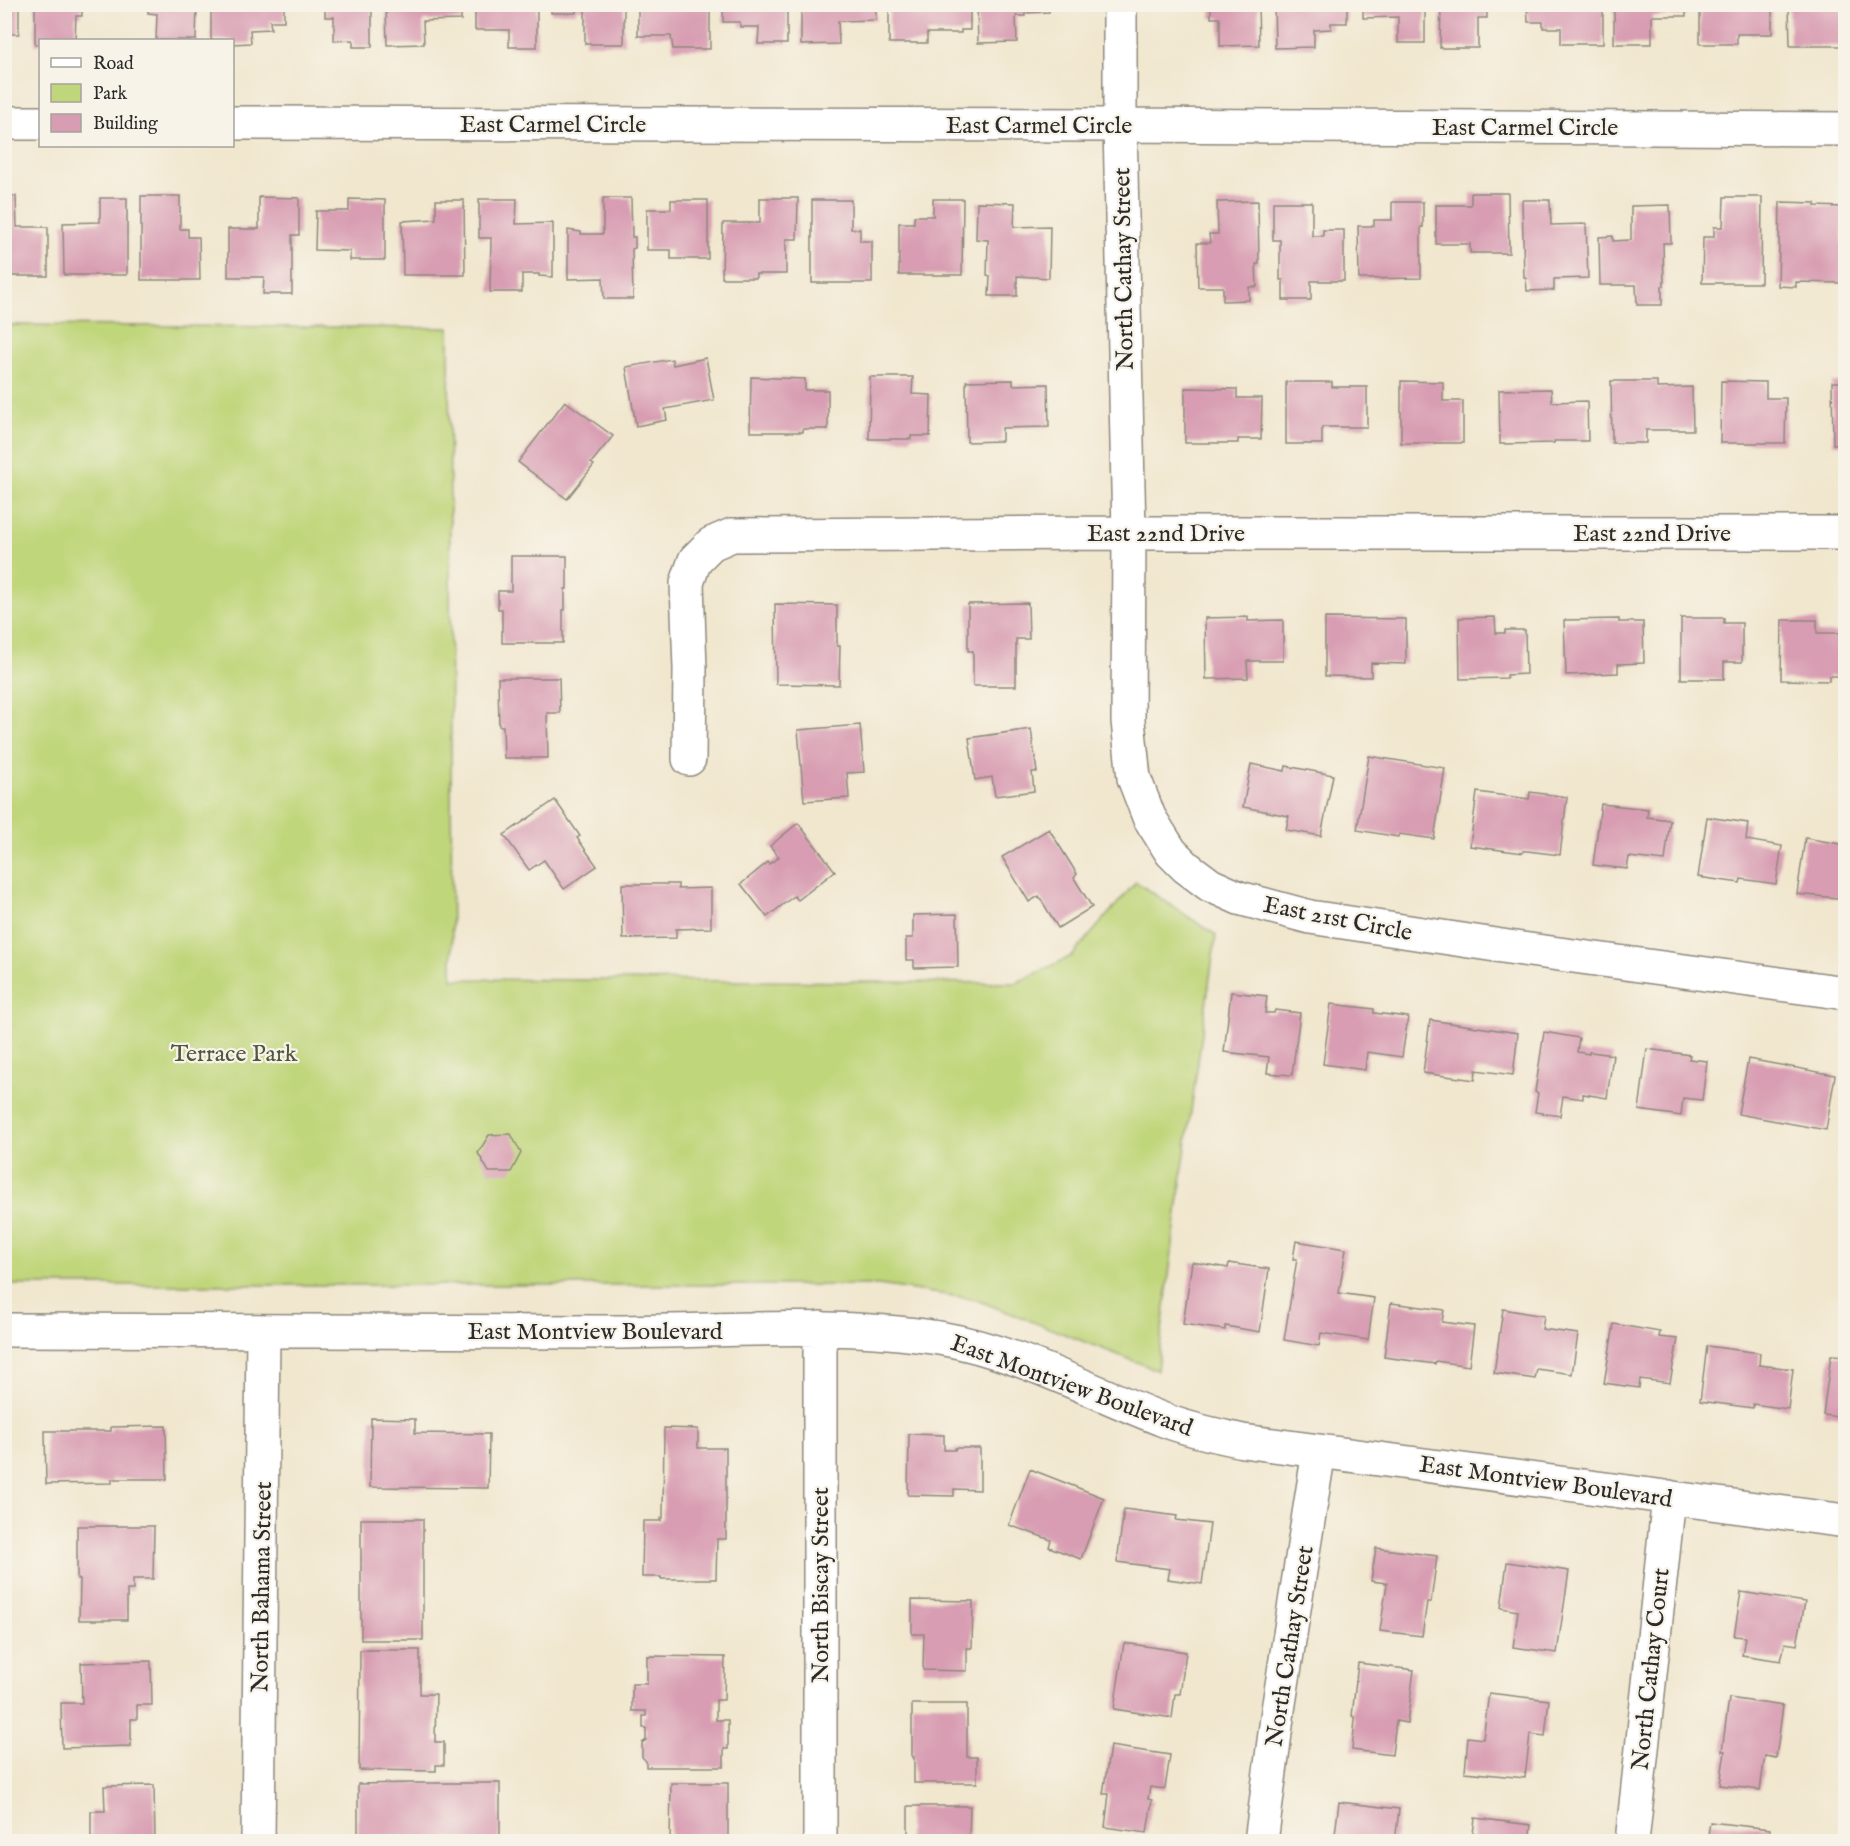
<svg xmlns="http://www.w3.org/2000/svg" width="1850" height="1846" viewBox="0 0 1850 1846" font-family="'IM FELL English',serif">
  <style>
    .green { fill: #c0d67a; stroke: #768052; stroke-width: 1.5 }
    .building { fill: #d89db2 }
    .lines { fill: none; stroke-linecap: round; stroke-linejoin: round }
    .minor-casing { stroke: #8e897d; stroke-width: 36 }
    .minor { stroke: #fff; stroke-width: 33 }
    .labels { text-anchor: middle; stroke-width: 4.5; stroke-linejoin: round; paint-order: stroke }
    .street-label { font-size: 24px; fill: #2b2b2b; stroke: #f7f3e8 }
    .park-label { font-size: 24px; fill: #50563f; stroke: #f7f3e8 }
  </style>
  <rect width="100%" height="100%" fill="#f7f3e8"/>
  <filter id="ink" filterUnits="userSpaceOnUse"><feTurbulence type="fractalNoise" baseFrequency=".0167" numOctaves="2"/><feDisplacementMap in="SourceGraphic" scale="12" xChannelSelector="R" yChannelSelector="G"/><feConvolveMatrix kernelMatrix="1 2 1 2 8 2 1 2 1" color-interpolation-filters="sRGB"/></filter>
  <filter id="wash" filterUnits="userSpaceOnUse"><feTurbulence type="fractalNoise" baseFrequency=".008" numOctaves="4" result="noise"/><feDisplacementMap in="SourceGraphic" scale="24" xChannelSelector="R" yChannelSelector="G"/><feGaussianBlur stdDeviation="1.35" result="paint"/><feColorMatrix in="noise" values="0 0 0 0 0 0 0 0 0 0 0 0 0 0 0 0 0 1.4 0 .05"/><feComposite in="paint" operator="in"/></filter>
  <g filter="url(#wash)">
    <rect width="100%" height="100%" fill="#f1e7cf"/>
    <path class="green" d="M5,325l444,3 3,651 564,4 56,-27 64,-74 80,53 -37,261 -22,174 -183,-71 -95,-14h-874z"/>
    <g id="blocks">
      <path class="building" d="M4,4h15v30h-15z
        M35,4h47v12h-6l-1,24h-35v5h-5z
        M125,4h65l7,2 -1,34h-40l1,-26 -9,-1v-6h-23z
        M221,4h63v17h-14l1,8 -21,1 1,13 -19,1v-4h-21v-34z
        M325,4h47v43h-19v-7l-19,1v-24h-9z
        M398,4h63v16l-38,1 1,23 -37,1 -1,-38h12z
        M475,4h62v43h-28v-17h-34z
        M551,4h65v3h8v37h-39v-35h-9v4h-25z
        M638,4h72v45h-37l-2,-13h-33z
        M723,4h64v40h-29l1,-17h-19v-5h-17z
        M812,4h64v16l-38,1 1,23 -38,1v-38h11z
        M889,4h81v26h-9v3h-34v10h-38z
        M984,4h65v8l-24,1v3h-9l1,26 -39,1 -1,-36 7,-1z
        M1211,4h47l1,41 -39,1v-28h-9z
        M1274,4h73v19h-16v6l-17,1v17l-39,1z
        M1363,4h62v39h-27v-26l-35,1z
        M1441,4h46v14h-9v30h-38z
        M1527,4h70v2h6v38h-42v-16h-18v-6h-15z
        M1623,4h63v12h-34v28h-38v-37h9z
        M1700,4h72v30h-35v10h-37z
        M1789,4h57v42h-56z
        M1471,193h37l1,60h-39v-9h-34v-39h35z
        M4,196h12l1,31h31v49h-44z
        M141,196h39v33h8v8h11l1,43h-59z
        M259,197l40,1v37h-7v59h-29l1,-17h-36v-48h31z
        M1724,197h38l-1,86h-59l1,-46h11v-10h9z
        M100,198h27v77h-63l-1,-52 37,-1z
        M603,198h28l1,39h3v11l-3,1 1,50h-29l-1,-21 -35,1v-49l13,2v2h22z
        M760,198h38l-1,41h-11v35h-30v4h-34l1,-55h37z
        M349,199l36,1v60h-35v-9l-35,-1 1,-39h33z
        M479,199h38l-1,25 37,-1v54l-14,-1v-2h-17v18h-32l1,-54h-12z
        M933,199h30l-1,76h-63v-52h15v-7h19z
        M436,200h28l1,75h-62l-1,-54 34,-2z
        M671,200h37v59h-37v-9h-24v-41h24z
        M812,200h39v29h9v12h12v42h-60z
        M1522,200h28l1,25 35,-1 2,54 -34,1v11l-27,1 -1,-13h-2z
        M1258,201l1,63h-3l1,23h-8v13l-26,1v-14h-25l-1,-44h13l-1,-9h9l-1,-32z
        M977,202l38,1 -1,24 36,-1 -1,52 -32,-2v20h-28l1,-20 -3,-1 1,-35 -12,-1z
        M1273,202h39v34h11v-6h21v51h-33v19h-28v-20h-3v-40h-7z
        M1392,202h31v25h-2v51l-62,1 -1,-53h16v-6h18z
        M1780,202l35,1v3l28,1 -1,76 -46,-1v5l-18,-1z
        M1670,205l1,38h-8l1,43h-2v19h-25l-1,-20h-36l-1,-48 14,-1v5l18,-1v-34z
        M706,358l8,42 -49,9 2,11 -31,6 -10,-59 46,-8 1,6z
        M751,377l54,2v11h23v39h-25v3h-53z
        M870,377h43l-1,17 19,1 -1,41h-19v3h-42z
        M1013,380v5l35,-1 1,43 -47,1v13l-35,1 -1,-61z
        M1401,381l42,1v19h20v42h-62z
        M1611,381h46v7l35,-1 1,43h-47v13h-34z
        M1721,381l45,1v16h20l-1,45h-65z
        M1286,382h46v5h35v40h-45v17h-36z
        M1832,382h14v62h-13z
        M1185,388l52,1v9h25l-1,41h-23v4h-53z
        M1551,389l1,13 35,-1 1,40h-34v2l-54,1 -1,-54z
        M565,401l48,35 -22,27 3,2 -27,34 -49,-37z
        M511,556h56v33h-2v21h-2v33h-61v-34h-4v-18h13z
        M1028,603l1,36h-13v47h-43v-35h-5v-47z
        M775,604l62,1v41h3l-1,39 -63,-1z
        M1248,617v4l35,-1v41h-36l1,17 -42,1 -1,-61z
        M1495,617l1,16h9v-3h20l1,44 -19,1v3l-47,1 -1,-61z
        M1325,618l81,1v45l-35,-1v14l-46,-1z
        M1681,618h43v5h18v39h-18v17h-43z
        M1619,619v3h24l1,41 -26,1v9l-52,2 -2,-55z
        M1782,620h35v13h29v43h-17v5l-48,-1z
        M498,678h61l1,35h-13l1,45h-44l-1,-32h-4z
        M860,725l4,47 -17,1 2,25 -45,3 -6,-71z
        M1031,729l6,43h-5l2,19 -39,5 -3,-19 -17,3 -6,-42z
        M1369,756l76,12 -11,71 -35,-5 -1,3 -41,-7z
        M1251,764l34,7 1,-5 47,9 -12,61 -35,-6 3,-14 -46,-9z
        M1477,792l52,7 1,-7 37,5 -7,58 -33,-4h-4v2l-53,-7z
        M555,800l25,36 -3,2 20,28 -33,23 -20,-29 -15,10 -25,-35z
        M1601,804l47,5 -1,8 23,3 -5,41 -36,-4 -2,12 -34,-4z
        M1707,817l41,6 -2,17 36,6 -6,38 -35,-5 -1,4 -42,-6z
        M798,823l37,48 -37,29 -4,-4 -27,21 -26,-33 27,-22 1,2 10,-7 -9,-11z
        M1049,829l28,45 -3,4 18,29 -34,21 -19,-32 -10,6 -27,-45z
        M1805,838l41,7v54l-49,-5z
        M622,884h56v5l33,-1v40l-35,1v9l-53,1z
        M957,914l1,53 -44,1v-8h-8v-22h7v-23z
        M1231,992l36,4 -2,17h9l1,-3 25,3 -8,62 -25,-2 2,-16 -45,-5z
        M1331,1004l43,5v4l34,4 -6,40 -35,-5 -2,18 -42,-6z
        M1430,1020l88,13 -5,42 -37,-5 -1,10 -52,-7z
        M1544,1032l35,6 -2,14 12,2v-2h2l22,3 -6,43 -24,-4v5l-20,-3 -3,20 -25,-4 3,-19 -3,-1z
        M1647,1049l43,6 -1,4 18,2 -5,39 -19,-2 -2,18 -42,-6z
        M1748,1059l87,16 -9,55 -88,-16z
        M511,1134l10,19 -10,19h-22l-11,-19 11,-18z
        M1296,1241l50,8 -7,44 35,5 -6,42 -47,-7 -2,13 -35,-6 13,-81h-4z
        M1192,1262l36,6 1,-5 40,6 -9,63 -35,-6v4l-42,-6z
        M1391,1303l53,7 -2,12 32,4 -5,40 -33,-5 -1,3 -51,-7z
        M1503,1309l41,7 -2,13 36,5 -6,40 -35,-5 -2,10 -41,-6z
        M1614,1324l46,8 -1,5 19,2 -8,44 -30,-4 -1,9 -35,-5z
        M1707,1346l53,7 -1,12 34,4 -5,40 -35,-5v4l-53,-7z
        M1831,1355l15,1v62l-23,-3z
        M371,1418l44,1v14l74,1 -1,54 -118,-1z
        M166,1426l1,53h-55v4l-66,1 -1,-53h66v-4z
        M664,1428l34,1v19h28v91h-9l-1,40h-55v-2h-19l1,-56h18v-3h2z
        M909,1434l35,1v15h11v-2h25v42l-26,-1v7l-46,-1z
        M1030,1469l74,29 -23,61 -32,-12 2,-7 -42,-15z
        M1124,1509l53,7 -1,4 34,4 -8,60 -34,-5 2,-10 -53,-7z
        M361,1519h62v121h-62z
        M77,1526h77l-1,53h-20v11h-6v30h-48l1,-41h-3z
        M1376,1548l61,8 -6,46h-4l-5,34 -42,-5 7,-48 -16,-2z
        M1507,1562l62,9 -12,82 -44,-6 5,-36 -17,-3z
        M1741,1592l64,10 -8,43 -12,-2 -4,18 -39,-6 3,-18 -11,-1z
        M912,1600l61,1 -1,47h-5v23l-44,-1 1,-36h-12z
        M1124,1643l62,9 -6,42h-5l-3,24 -58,-9z
        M360,1650h60v44h16l-1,48h9v23h-8v6l-77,-1z
        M647,1656l78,1 -1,43h-8v20h12v29h-4v18h-78v-6l-4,-4v-14l4,-3v-12h-3v-12h3v-5h-14v-27h15z
        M151,1661l1,44h-15v14h-6v27l-69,2 -1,-45h21l-1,-40z
        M1358,1663l56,7 -7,53 -11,-2 -4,34 -40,-5 3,-30v-3l-3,-1z
        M1489,1693l60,7 -4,36 -15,-2 -5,44 -60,-6 3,-35 15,2z
        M1729,1698l54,8 -7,52 -11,-2 -5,34 -40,-5 5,-34h-3z
        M912,1704h55v53h10v26h-63v-26h-2z
        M1110,1746l60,9 -5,34 -15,-2 -2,12 4,1 -5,33 -42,-6 4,-33h-6z
        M411,1783h89v59l-142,-2v-56z
        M671,1783h57v59h-58z
        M154,1785l1,57h-64v-31h14l-1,-25z
        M1339,1802l60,7 -4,33h-61z
        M908,1806h62l-1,36h-61z
        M1475,1818l56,7 -2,17h-57z
        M1710,1822l60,7 -1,13h-62z"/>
    </g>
  </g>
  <g filter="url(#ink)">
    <use href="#blocks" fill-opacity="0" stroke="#8e897d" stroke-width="1.5"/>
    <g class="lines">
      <defs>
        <path id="minor" d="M1120,4v121l9,408 -1,188 6,57 15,39 22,35 15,15 24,18 29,13 71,19 212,32 324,44
          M4,123h36
          M232,123l888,2 726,4
          M689,759l1,-90 -3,-86 8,-23 16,-16 21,-9 397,-2h717
          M4,1330c200,1 400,2 600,2 112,0 224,-11 335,6 78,13 152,54 225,82 25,10 52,15 79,21l603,80
          M258,1842l5,-510
          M820,1842v-514
          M1261,1842l17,-132 41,-259
          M1632,1842l37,-345"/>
      </defs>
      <use href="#minor" class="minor-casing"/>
      <use href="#minor" class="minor"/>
    </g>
  </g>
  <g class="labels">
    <g class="street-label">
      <text x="553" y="132">East Carmel Circle</text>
      <text x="1039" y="133">East Carmel Circle</text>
      <text x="1525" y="135">East Carmel Circle</text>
      <text transform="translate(1123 269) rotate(-91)" y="8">North Cathay Street</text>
      <text x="1166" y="541">East 22nd Drive</text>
      <text x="1652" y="541">East 22nd Drive</text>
      <text transform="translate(1338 918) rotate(11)" y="8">East 21st Circle</text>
      <text x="595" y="1339">East Montview Boulevard</text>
      <text transform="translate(1072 1385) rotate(20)" y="8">East Montview Boulevard</text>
      <text transform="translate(1546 1481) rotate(8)" y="8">East Montview Boulevard</text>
      <text transform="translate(820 1585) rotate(-90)" y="8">North Biscay Street</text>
      <text transform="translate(261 1587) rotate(-89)" y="8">North Bahama Street</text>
      <text transform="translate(1289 1646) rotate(-81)" y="8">North Cathay Street</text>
      <text transform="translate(1650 1669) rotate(-84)" y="8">North Cathay Court</text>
    </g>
    <g class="park-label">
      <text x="234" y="1061">Terrace Park</text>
    </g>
  </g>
  <rect width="1850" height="1846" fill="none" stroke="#f7f3e8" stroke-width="24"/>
  <rect x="39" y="39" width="195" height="108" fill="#f7f3e8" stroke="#a5a39c" stroke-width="1.5"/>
  <rect x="51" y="58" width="30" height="9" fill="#ffffff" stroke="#a5a39c" stroke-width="1.5"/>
  <text x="93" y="69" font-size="18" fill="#2b2b2b">Road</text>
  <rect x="51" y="84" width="30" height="18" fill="#c0d67a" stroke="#a5a39c" stroke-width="1.5"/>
  <text x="93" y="99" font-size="18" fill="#2b2b2b">Park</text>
  <rect x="51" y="114" width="30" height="18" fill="#d89db2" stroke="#a5a39c" stroke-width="1.5"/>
  <text x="93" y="129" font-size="18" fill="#2b2b2b">Building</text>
</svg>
